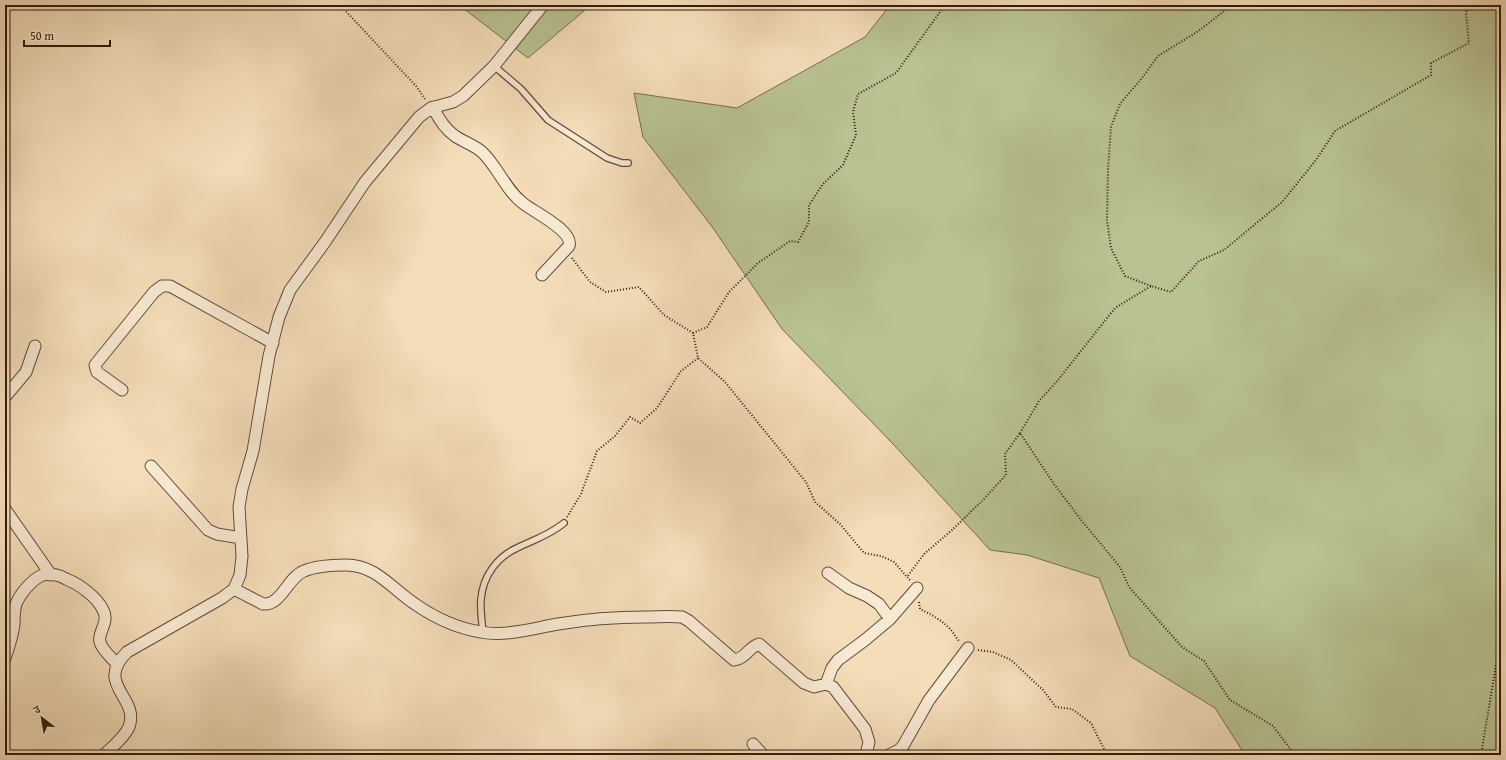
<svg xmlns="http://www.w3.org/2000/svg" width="1506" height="760" viewBox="0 0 1506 760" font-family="'Gentium Book Plus','Noto Serif Devanagari',serif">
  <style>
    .green { fill: #b9c291; stroke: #766e4f }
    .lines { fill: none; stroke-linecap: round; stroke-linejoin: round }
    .lane-casing { stroke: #624c38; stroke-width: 8 }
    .street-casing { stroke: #624c38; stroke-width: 13 }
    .path { stroke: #321b0d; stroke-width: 2; stroke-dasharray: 1 2; stroke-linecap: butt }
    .lane { stroke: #f8e9d2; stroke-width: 5.5 }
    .street { stroke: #f8e9d2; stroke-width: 11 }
  </style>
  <rect width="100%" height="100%" fill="#f4ddb9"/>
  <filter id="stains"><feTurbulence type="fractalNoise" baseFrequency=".005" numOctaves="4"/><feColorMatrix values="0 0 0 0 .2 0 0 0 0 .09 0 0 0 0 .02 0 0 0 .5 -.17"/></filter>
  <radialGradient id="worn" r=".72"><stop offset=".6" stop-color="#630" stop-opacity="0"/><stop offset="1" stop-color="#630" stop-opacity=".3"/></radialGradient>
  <path class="green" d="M459,5h132l-63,53z
    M890,5h611v750h-256l-30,-47 -85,-52 -31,-78 -72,-23 -37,-5 -96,-105 -112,-116 -69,-101 -70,-91 -9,-44 103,15 128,-71z"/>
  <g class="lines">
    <defs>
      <path id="lane" d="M494,66l27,23 27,31 59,38 15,5h6
        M483,633c-1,-11 -3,-23 -2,-34 2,-23 16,-42 36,-51 18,-9 31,-12 47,-25"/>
      <path id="street" d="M433,107c5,11 12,22 22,29 9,6 19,9 27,16 16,15 24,39 42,52 10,8 50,27 45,42l-27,29
        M122,390l-25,-18 -2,-7 59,-73 8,-6h8l103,57
        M5,397l21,-25 9,-26
        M151,466l57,64 9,4 24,4
        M5,509l46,66
        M828,573l21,15 18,8 12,8 11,15
        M234,589l29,15c18,2 25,-27 41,-33 12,-5 29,-6 42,-6 30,0 46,24 69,39 20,14 41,24 66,28 24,5 54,-4 77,-8 29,-5 59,-7 88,-7 12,0 24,-1 36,0l7,4 45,39c11,-1 15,-13 25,-16l45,39 10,4 12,-3 7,3 32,42 4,13 -3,13
        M5,658c4,-11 7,-21 9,-33 0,-7 0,-14 2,-21 4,-10 16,-25 27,-29 7,-2 17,0 23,4 13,5 31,18 37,31 7,12 -6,23 -3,32 2,8 12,16 17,22
        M826,684l6,-16 6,-8 27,-20 25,-21 27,-31
        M753,744l10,11
        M104,755c8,-8 20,-17 25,-28 11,-30 -35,-42 -2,-75l95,-54 12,-9 6,-14 2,-19 -3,-49 3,-18 11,-38 16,-95 10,-39 11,-27 35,-48 40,-60 54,-65 12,-9 22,-6 10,-6 31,-30 49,-61
        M889,755l10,-5 4,-4 26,-46 39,-52"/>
    </defs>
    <use href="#lane" class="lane-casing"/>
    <use href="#street" class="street-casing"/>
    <path class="path" d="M340,5l76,81 9,13
      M572,258l18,24 16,10 33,-5 25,28 29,18 5,25 27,24 81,100 9,20 25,22 24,29 17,3 13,6 13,15
      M1151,286l-26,-10 -14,-28 -4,-28 1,-51 3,-42 9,-23 22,-26 16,-22 39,-24 35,-27
      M693,333l14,-6 22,-35 29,-29 32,-22 8,1 11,-20v-17l14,-21 20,-19 13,-30 -3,-23 5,-18 38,-21 49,-68
      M1020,433l19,-32 19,-21 57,-72 36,-22 20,6 28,-31 25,-11 58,-48 34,-42 19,-29 96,-56v-12l38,-20 -3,-30 2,-8
      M567,517l14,-23 16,-43 18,-15 15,-19 10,6 17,-15 24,-37 17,-13
      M910,580l-3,-3 17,-23 27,-23 31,-30 24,-26 -1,-21 15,-21 34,51 28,37 38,46 9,20 53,60 22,14 26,39 43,26 22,29
      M919,602l1,7c10,5 20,10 28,18 5,4 7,10 12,15
      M978,650l15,2 18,8 32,30 13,17 16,2 19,14 16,32
      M1481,755l16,-96 4,-7"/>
    <use href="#lane" class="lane"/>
    <use href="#street" class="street"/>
  </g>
  <rect width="1506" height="760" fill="none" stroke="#f4ddb9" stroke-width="20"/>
  <rect x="6" y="6" width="1494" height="748" fill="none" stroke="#321b0d" stroke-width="2"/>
  <rect x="10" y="10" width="1486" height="740" fill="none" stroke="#321b0d"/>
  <g transform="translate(42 718) rotate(329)" stroke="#f8e9d2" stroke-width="3" paint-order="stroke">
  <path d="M0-3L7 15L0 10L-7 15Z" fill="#321b0d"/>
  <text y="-6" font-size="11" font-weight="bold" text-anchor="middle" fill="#321b0d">उ</text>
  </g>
  <path d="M24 40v6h86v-6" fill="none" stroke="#321b0d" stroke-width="2"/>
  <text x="30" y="40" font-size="12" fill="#321b0d" stroke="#f8e9d2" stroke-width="3" paint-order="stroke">50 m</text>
  <rect width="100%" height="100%" filter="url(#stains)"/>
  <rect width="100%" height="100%" fill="url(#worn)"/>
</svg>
